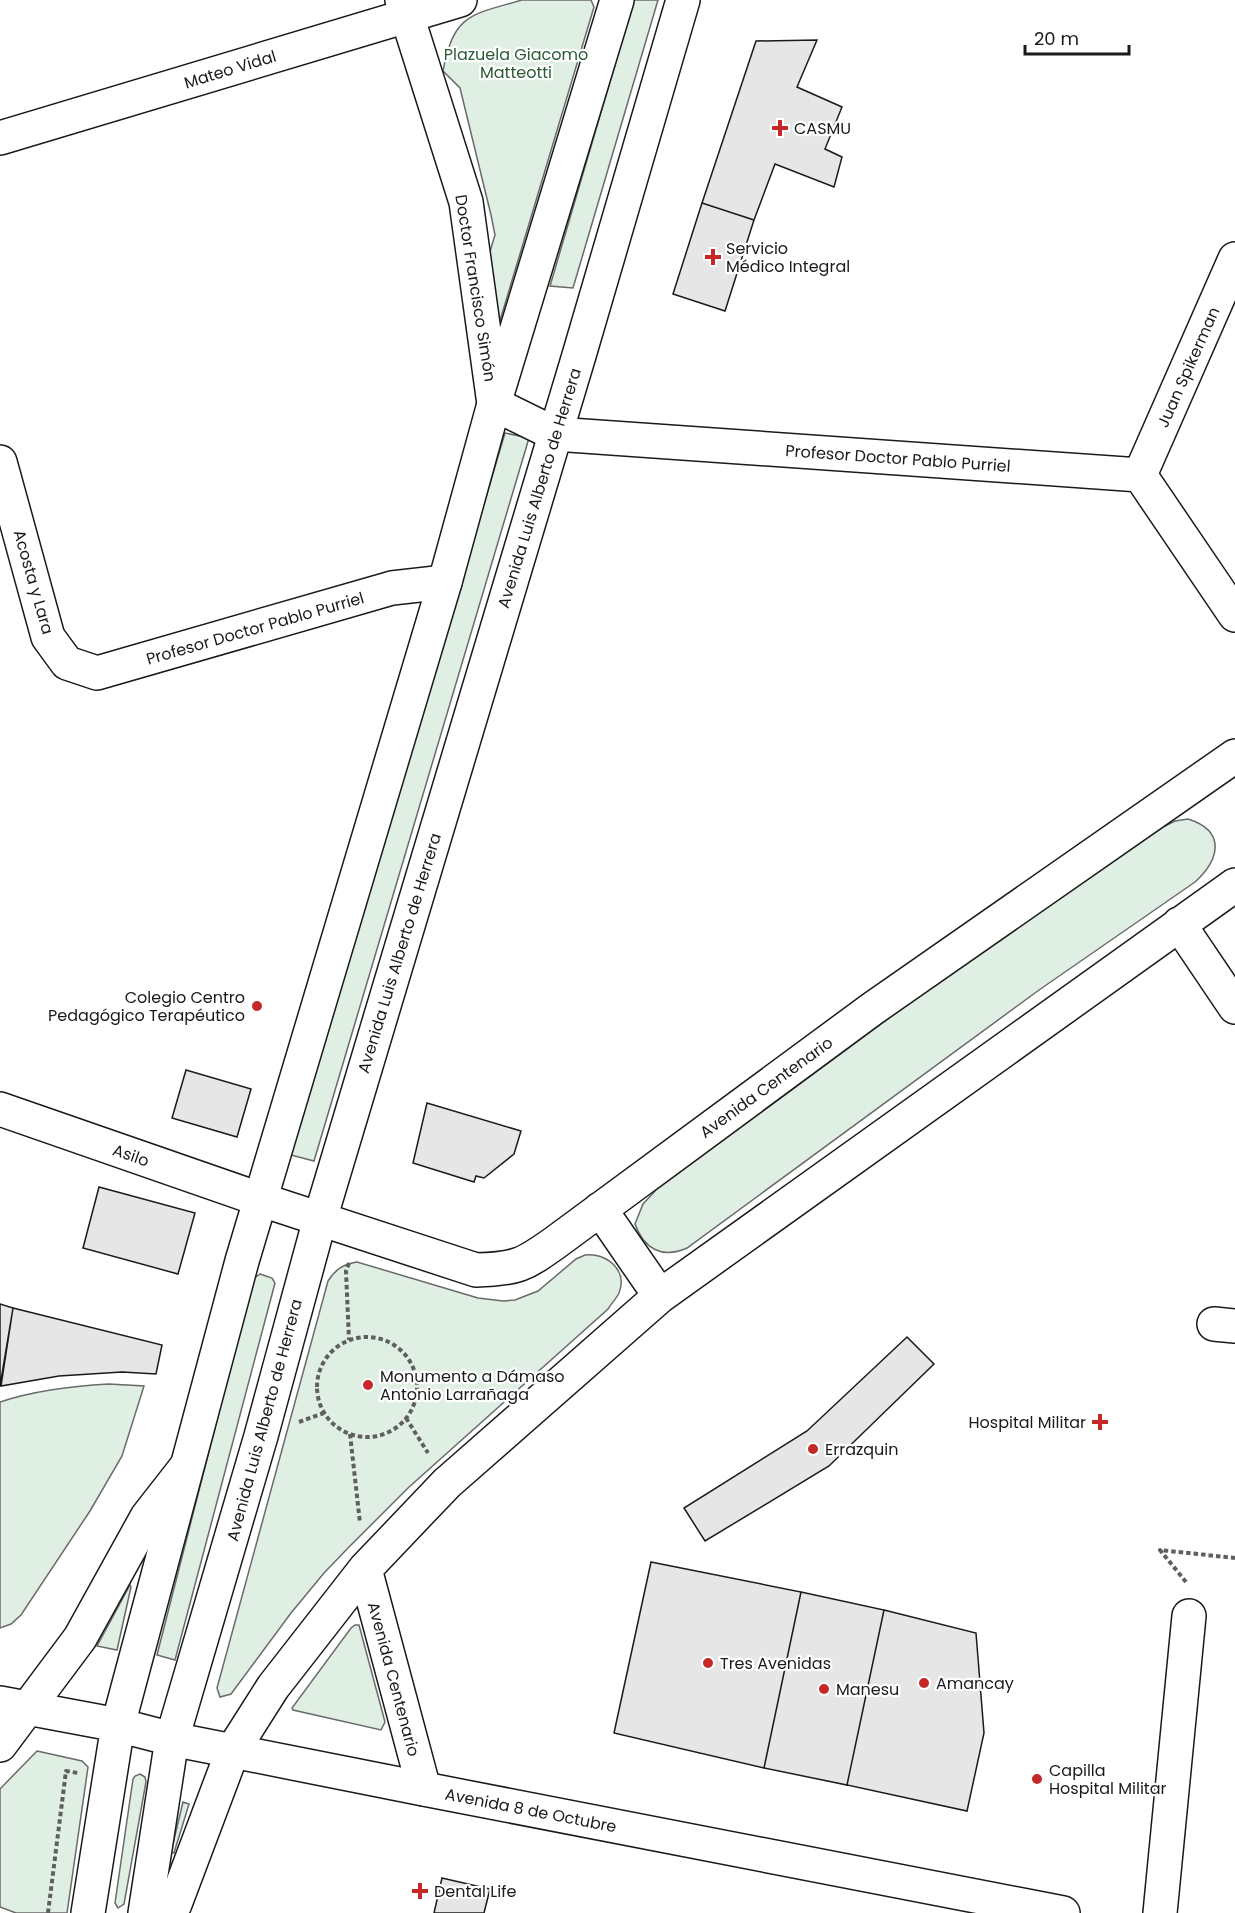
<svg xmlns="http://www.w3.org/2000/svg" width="1235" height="1913" viewBox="0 0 1235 1913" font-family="Poppins,sans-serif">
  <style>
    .green { fill: #e0efe3; stroke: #6a6a6a; stroke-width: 1.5 }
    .building { fill: #e6e6e6; stroke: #1a1a1a; stroke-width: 1.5 }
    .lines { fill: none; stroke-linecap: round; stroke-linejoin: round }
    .minor-casing { stroke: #1a1a1a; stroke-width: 36 }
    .major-casing { stroke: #1a1a1a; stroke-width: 36 }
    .path { stroke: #5f5f5f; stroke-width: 4; stroke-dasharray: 4.5 3; stroke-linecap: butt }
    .minor { stroke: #fff; stroke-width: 33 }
    .major { stroke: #fff; stroke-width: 33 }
    .poi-dot { fill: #c62828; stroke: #fff; stroke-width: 2 }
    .labels { text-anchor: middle; stroke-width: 4.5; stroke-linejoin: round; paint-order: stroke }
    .park-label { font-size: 16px; fill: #2b5a34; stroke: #fff }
    .street-label { font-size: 16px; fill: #1a1a1a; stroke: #fff }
    .poi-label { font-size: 16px; fill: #1a1a1a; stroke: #fff; text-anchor: start }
  </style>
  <rect width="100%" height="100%" fill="#fff"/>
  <path class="green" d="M522,0h69l3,7 -95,317 -11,-66 7,-23 -4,-20 -31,-127 -17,-17c11,-58 28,-56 79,-71z
    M634,0h24l-85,288 -23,-2z
    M505,433l24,5 -215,723 -23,-6z
    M1188,819c38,12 32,40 7,63l-156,108 -352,258c-25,11 -43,1 -52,-24l8,-20 13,-14 286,-211 221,-152 12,-6z
    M585,1255c21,-3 43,15 34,38 -3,6 -8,11 -11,16l-200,179 -59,59 -25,26 -33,40 -60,81 -11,3 -3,-9 111,-407c7,-11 15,-17 29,-19l121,36 25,3 12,-1 23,-9 38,-32z
    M260,1274l12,4 3,5 -100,377 -18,-5 96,-376z
    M109,1384l35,2 -22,70 -32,55 -69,104 -10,9 -11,4v-226c36,-12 71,-16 109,-18z
    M130,1585l1,2 -14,63 -20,-4z
    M355,1625h4l26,97 -4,8 -88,-20 -1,-2 59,-80z
    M37,1751l45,10 6,6 -21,146h-51l-16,-6v-118z
    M140,1774l5,3 1,5 -22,122 -6,4 -3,-5 18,-124 2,-3z
    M183,1802l6,2 -15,49 -3,-1z"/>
  <path class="building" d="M817,40l-20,47 45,20 -17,42 17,8 -8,30 -59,-23 -21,56 -52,-17 54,-162z
    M702,203l52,17 -29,91 -52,-17z
    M186,1070l65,19 -14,48 -65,-19z
    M427,1103l94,28 -7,23 -30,24 -8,-2 -2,6 -61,-19z
    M99,1187l96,26 -17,61 -95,-26z
    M0,1304l13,4 -13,78z
    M13,1308l149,37 -6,29 -34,-2 -63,4 -58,10z
    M907,1337l27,27 -105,102 -124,75 -21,-33 123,-77z
    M651,1562l150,30 -37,176 -150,-35z
    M801,1592l83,18 -37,175 -83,-17z
    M884,1610l92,23 8,100 -17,78 -120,-26z
    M442,1878l48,11 -6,24h-50z"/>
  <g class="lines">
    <defs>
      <path id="minor" d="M402,0l64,202 28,202 61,30 585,41
        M0,138l460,-138
        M0,462l48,175 19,26 30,10 295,-85 53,-6
        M1140,475l95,-216
        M1140,475l95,140
        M1179,924l56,83
        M0,1109l262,91 214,70c41,-1 48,-5 80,-28l316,-233 363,-253
        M600,1209l60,87
        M1214,1324l21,2
        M365,1569l59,220
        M0,1745l80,-107 67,-121 39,-50
        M169,1913l6,-9 58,-154 40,-63 92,-118 82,-86 213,-187 575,-411
        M1160,1913l29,-297"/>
      <path id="major" d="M0,1703l118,22 54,14 252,50 639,124
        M88,1913l30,-188 124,-464 203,-679 49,-178 123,-404
        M145,1913l27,-174 89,-303 59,-217 260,-867 103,-352"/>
    </defs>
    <use href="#minor" class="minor-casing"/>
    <use href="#major" class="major-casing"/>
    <path class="path" d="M349,1263l-3,8 3,69
      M317 1387a50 50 0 1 1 100 0a50 50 0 1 1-100 0Z
      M406,1418l22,35
      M299,1422l25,-9
      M350,1434l10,89
      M1186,1582l-26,-32 75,8
      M48,1913l18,-142 12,2"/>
    <use href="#minor" class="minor"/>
    <use href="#major" class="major"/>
  </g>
  <g class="poi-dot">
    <path d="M777 119h6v6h6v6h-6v6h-6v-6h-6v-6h6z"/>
    <path d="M710 248h6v6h6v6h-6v6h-6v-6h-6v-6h6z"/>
    <circle cx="257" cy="1006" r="6"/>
    <circle cx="368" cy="1385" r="6"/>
    <path d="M1097 1413h6v6h6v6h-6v6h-6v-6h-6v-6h6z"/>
    <circle cx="813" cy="1449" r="6"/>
    <circle cx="708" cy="1663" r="6"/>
    <circle cx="924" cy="1683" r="6"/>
    <circle cx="824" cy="1689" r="6"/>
    <circle cx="1037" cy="1779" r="6"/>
    <path d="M417 1882h6v6h6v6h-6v6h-6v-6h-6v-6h6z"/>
  </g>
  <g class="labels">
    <g class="park-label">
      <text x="516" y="60">Plazuela Giacomo<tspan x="516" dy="18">Matteotti</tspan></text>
    </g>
    <g class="street-label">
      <text transform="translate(230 69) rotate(-17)" y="6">Mateo Vidal</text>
      <text transform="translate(476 288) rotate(81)" y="6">Doctor Francisco Simón</text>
      <text transform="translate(1188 367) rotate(-66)" y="6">Juan Spikerman</text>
      <text transform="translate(898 458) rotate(4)" y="6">Profesor Doctor Pablo Purriel</text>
      <text transform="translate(539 488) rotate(-73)" y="6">Avenida Luis Alberto de Herrera</text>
      <text transform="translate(34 582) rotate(74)" y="6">Acosta y Lara</text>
      <text transform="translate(255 628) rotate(-16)" y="6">Profesor Doctor Pablo Purriel</text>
      <text transform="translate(399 953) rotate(-73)" y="6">Avenida Luis Alberto de Herrera</text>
      <text transform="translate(766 1087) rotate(-36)" y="6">Avenida Centenario</text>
      <text transform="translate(131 1155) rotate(19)" y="6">Asilo</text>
      <text transform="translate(264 1420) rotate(-75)" y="6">Avenida Luis Alberto de Herrera</text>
      <text transform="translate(394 1679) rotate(75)" y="6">Avenida Centenario</text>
      <text transform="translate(531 1810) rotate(11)" y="6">Avenida 8 de Octubre</text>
    </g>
    <g class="poi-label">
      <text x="794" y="134">CASMU</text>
      <text x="726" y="254">Servicio<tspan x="726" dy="18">Médico Integral</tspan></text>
      <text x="245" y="1003" text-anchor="end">Colegio Centro<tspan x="245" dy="18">Pedagógico Terapéutico</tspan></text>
      <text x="380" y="1382">Monumento a Dámaso<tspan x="380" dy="18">Antonio Larrañaga</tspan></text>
      <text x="1086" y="1428" text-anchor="end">Hospital Militar</text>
      <text x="825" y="1455">Errazquin</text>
      <text x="720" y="1669">Tres Avenidas</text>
      <text x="936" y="1689">Amancay</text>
      <text x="836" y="1695">Manesu</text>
      <text x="1049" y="1776">Capilla<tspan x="1049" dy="18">Hospital Militar</tspan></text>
      <text x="434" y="1897">Dental Life</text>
    </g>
  </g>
  <path d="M1025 45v9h104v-9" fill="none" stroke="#1a1a1a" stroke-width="3"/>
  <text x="1034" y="45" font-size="18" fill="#1a1a1a" stroke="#ffffff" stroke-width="4.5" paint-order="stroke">20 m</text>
</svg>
